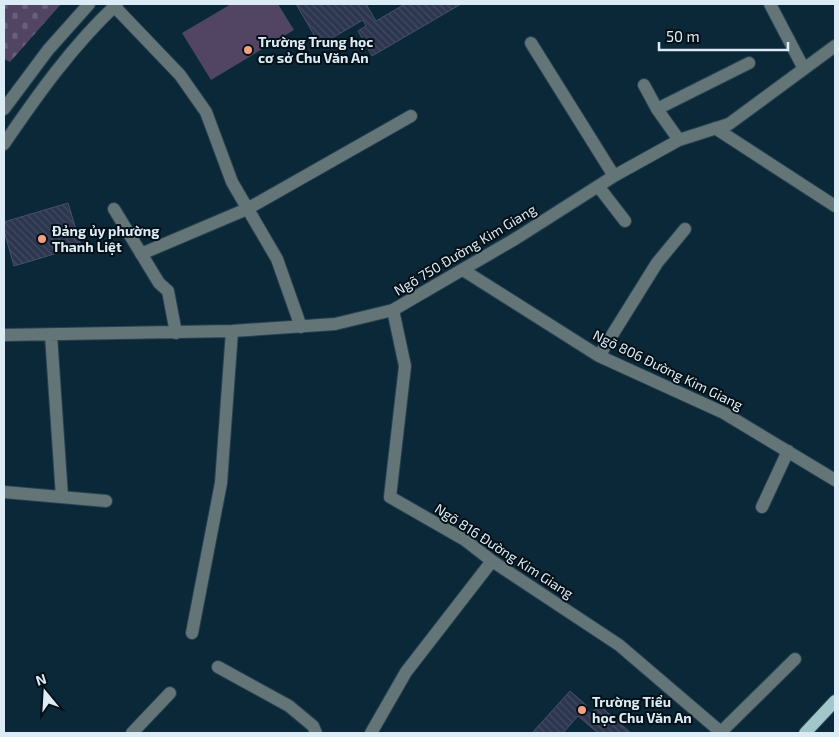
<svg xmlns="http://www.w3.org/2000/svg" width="839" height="737" viewBox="0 0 839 737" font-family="'Exo 2',sans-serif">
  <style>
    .green { fill: #514563 }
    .cemetery { fill: url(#cemetery-stones) }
    .building { fill: url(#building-back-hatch); stroke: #47506b }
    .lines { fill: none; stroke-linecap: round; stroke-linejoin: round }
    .minor-casing { stroke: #274353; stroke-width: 14 }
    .major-casing { stroke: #274353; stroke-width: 14 }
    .minor { stroke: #647577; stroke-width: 12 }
    .major { stroke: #a2c7ca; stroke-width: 12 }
    .poi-dot { fill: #f2a080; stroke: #051017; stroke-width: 2 }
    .labels { text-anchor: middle; stroke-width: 4; stroke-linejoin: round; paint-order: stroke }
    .poi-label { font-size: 14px; font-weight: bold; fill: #dbecf6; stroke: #051017; text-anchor: start }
    .street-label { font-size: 14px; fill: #dbecf6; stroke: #051017 }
  </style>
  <defs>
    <pattern id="cemetery-stones" width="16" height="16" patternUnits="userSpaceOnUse" patternTransform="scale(1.25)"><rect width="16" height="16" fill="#514563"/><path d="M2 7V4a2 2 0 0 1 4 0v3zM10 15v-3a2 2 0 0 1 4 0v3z" fill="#69607a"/></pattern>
    <pattern id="building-back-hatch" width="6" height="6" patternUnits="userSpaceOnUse" patternTransform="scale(1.25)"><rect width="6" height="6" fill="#2d364f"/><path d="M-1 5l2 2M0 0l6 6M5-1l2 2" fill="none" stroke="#414a60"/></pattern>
  </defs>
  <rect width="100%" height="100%" fill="#0a2838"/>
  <path class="green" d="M231,4h47l16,26 -83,50 -29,-47z"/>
  <path class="cemetery" d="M4,4h57l-51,58 -6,-3z"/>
  <path class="building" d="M296,4h70l10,17 29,-17h56l-89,52 -14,-25 8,-5 -3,-6 -43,25z
    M68,203l13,43 -67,20 -10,-35v-9z
    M570,691l17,15 -2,3 6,5 8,-9 32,28h-33l-20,-17 -15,17h-31z"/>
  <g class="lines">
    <defs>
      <path id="minor" d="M770,4l34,65
        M114,6l66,69 26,37 26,70 45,77 24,68
        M531,43l83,133
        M644,85l13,24 22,31
        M4,109l44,-59 41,-46
        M657,109l92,-46
        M715,128l120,78
        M4,144c34,-50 69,-99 113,-140
        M598,186l27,35
        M114,209l45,74 9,8 8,42
        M141,254l106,-45 164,-93
        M463,270l136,86 125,57 111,67
        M393,310l12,56 -15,131 75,43 27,21 127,84 103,88
        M4,335l228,-4 103,-7 58,-14 122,-71 99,-63 65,-36 50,-16 106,-78
        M51,335l11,162
        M599,356l58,-93 28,-34
        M4,492l102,9
        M762,507l26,-56
        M192,633l29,-150 11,-152
        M218,667l71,39 24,20 3,7
        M721,732l74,-73
        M132,733l38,-40
        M371,733l35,-61 86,-111"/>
      <path id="major" d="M805,733l30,-32"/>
    </defs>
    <use href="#minor" class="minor-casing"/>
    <use href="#major" class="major-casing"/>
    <use href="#minor" class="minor"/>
    <use href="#major" class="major"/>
  </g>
  <g class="poi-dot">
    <circle cx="248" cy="50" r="5"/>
    <circle cx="42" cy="239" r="5"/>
    <circle cx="582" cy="710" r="5"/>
  </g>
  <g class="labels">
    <g class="poi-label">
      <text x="258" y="47">Trường Trung học<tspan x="258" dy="16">cơ sở Chu Văn An</tspan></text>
      <text x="52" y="236">Đảng ủy phường<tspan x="52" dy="16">Thanh Liệt</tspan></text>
      <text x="592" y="707">Trường Tiểu<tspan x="592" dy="16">học Chu Văn An</tspan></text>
    </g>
    <g class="street-label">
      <text transform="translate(465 250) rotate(-31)" y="5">Ngõ 750 Đường Kim Giang</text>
      <text transform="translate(668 370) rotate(26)" y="5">Ngõ 806 Đường Kim Giang</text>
      <text transform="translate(504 551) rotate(33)" y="5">Ngõ 816 Đường Kim Giang</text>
    </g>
  </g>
  <rect width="839" height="737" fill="none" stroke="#dbecf6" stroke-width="10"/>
  <g transform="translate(45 692) rotate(342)" stroke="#051017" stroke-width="4" paint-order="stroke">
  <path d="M0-4L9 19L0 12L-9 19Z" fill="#dbecf6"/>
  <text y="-8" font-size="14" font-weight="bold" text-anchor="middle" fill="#dbecf6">N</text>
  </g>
  <path d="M659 42v8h129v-8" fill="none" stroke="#dbecf6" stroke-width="2.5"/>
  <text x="666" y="42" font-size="15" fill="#dbecf6" stroke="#051017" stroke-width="4" paint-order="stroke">50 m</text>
</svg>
